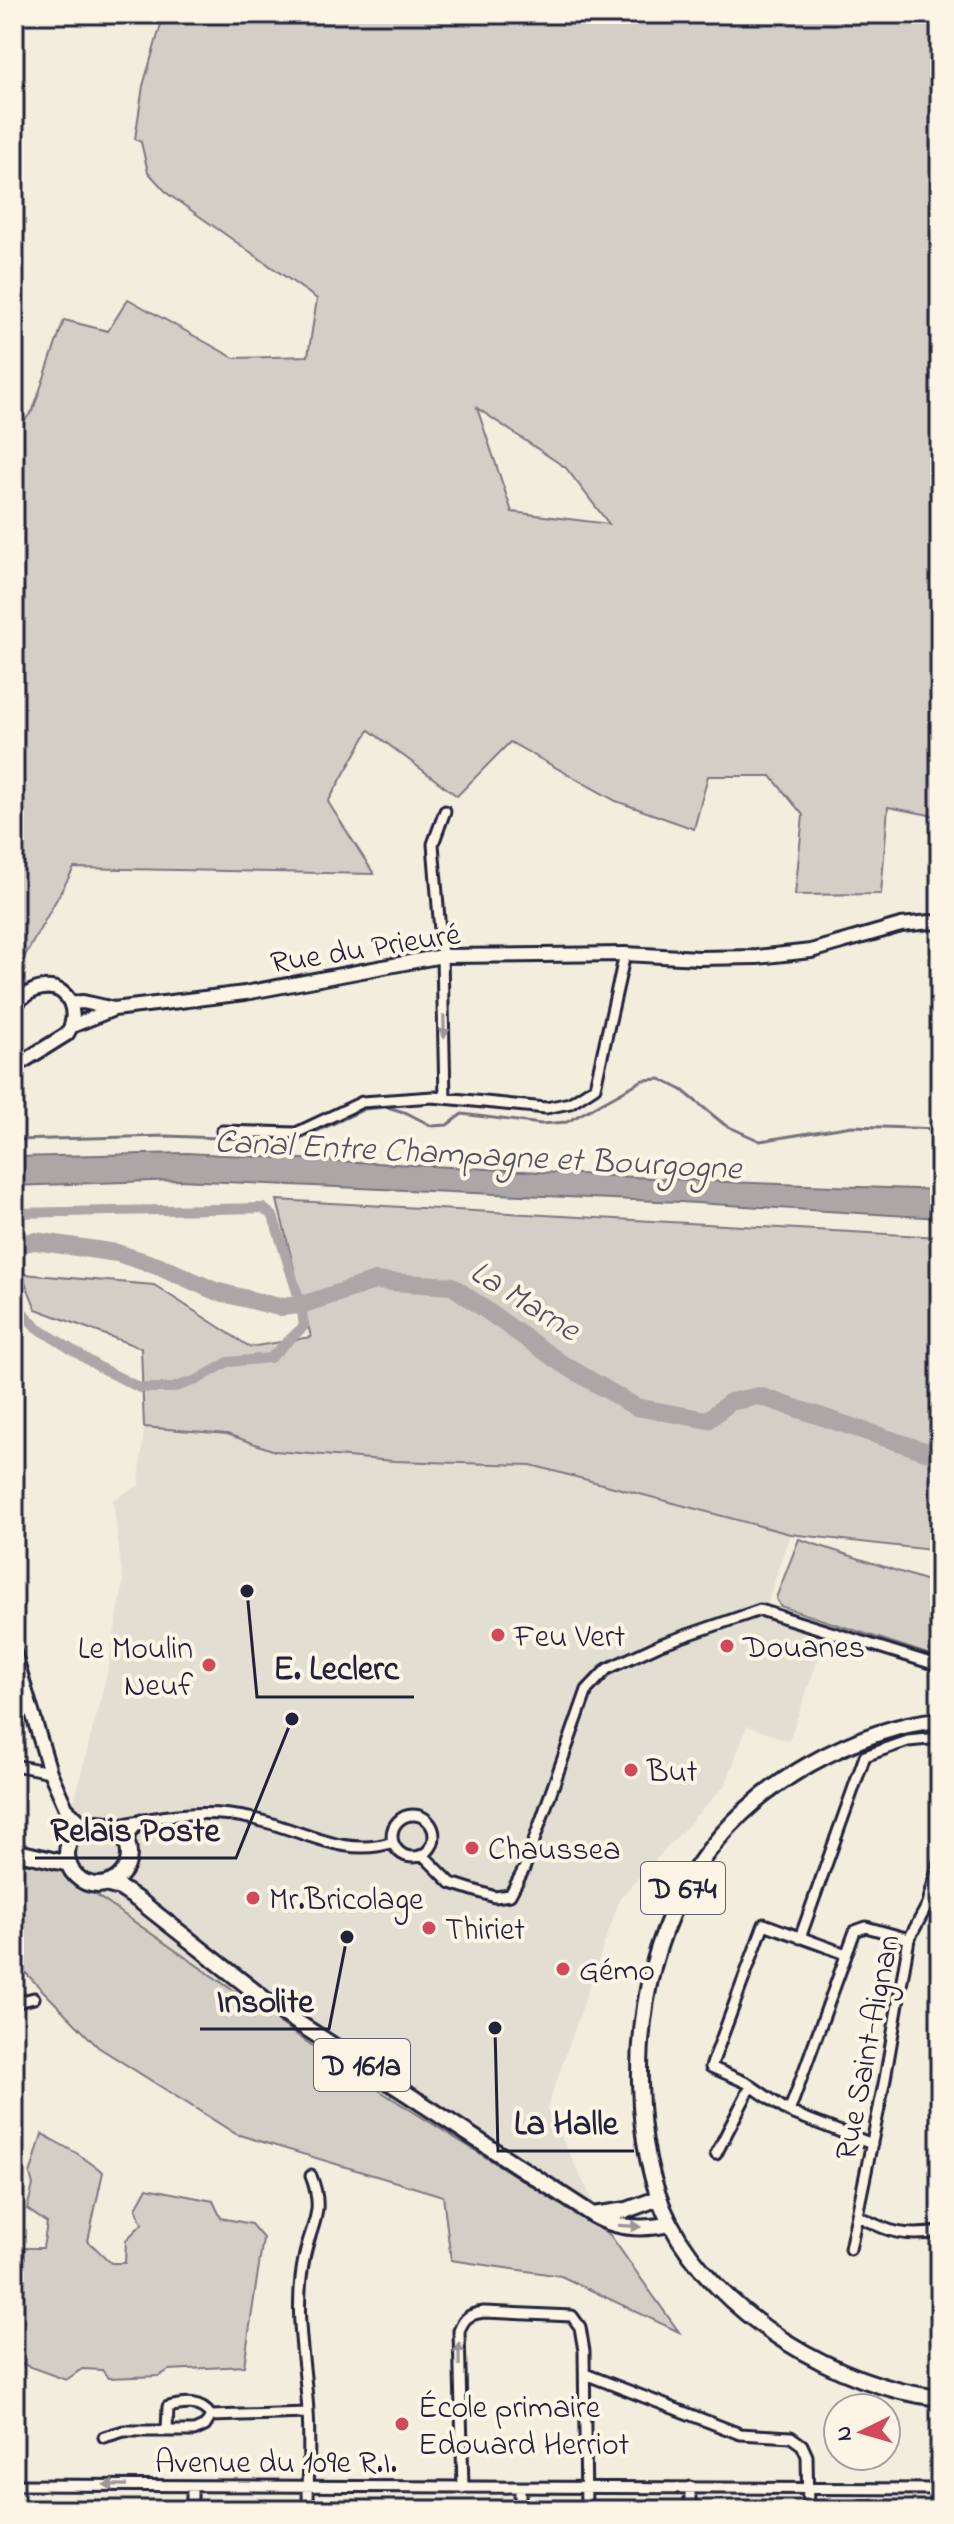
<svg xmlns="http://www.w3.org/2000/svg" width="954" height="2524" viewBox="0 0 954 2524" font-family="'Indie Flower',sans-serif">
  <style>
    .built { fill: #e3ded2 }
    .green { fill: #d4cfc6; stroke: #7b7880; stroke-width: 2; fill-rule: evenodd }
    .water { fill: #aca7a6; stroke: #75727b; stroke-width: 2 }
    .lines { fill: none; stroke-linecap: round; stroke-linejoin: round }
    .stream { stroke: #75727b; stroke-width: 3 }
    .canal { stroke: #aca7a6; stroke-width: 10 }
    .river { stroke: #aca7a6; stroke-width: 18 }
    .street-casing { stroke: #22223b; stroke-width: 15 }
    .secondary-casing { stroke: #22223b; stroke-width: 18 }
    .primary-casing { stroke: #22223b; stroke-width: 20 }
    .street { stroke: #fcf5e5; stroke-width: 9 }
    .secondary { stroke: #fcf5e5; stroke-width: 12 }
    .primary { stroke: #fcf5e5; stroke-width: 14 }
    .oneway { fill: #9a9698 }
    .poi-dot { fill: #d1495b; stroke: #fcf5e5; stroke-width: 3 }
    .labels { text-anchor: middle; stroke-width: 8; stroke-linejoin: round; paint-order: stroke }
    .shield { fill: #fcf5e5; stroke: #63616e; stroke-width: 2 }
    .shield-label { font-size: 30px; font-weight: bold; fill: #22223b }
    .street-label { font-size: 32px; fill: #22223b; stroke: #fcf5e5 }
    .poi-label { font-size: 32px; fill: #22223b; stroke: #fcf5e5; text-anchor: start }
    .water-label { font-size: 34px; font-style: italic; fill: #525160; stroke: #fcf5e5 }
    .leader { fill: none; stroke: #22223b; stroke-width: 3 }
    .callout-dot { fill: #22223b; stroke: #fcf5e5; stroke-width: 3 }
    .callout-label { font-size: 34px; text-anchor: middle; font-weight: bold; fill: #22223b; stroke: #fcf5e5; stroke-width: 8; stroke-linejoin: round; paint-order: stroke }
  </style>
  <rect width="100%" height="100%" fill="#f3edde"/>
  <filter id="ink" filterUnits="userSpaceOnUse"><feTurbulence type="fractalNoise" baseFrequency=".0125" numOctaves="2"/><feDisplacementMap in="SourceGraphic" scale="16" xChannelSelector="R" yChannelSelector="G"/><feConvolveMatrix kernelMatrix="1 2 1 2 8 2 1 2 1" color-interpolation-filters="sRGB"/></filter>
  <g filter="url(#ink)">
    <path class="built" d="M144,1427l83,7 48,17 119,10 137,4 259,69 -27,82 63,21 -37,104 -42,-15 -21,58 -106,114 -73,211 63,126 -257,-161 -296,-206 52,-203 14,-82 -10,-83 26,-15z"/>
    <path class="green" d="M164,14h776v803l-52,-10 -7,87 -86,1 8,-80 -32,-39h-63l-14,53 -78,-28 -106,-59 -53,54 -88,-66 -41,72 46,72 -300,-6 -60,108v-542l19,-24 31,-90 44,11 20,-32 106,59 74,-2 9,-57 -149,-105 -20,-22 -7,-30 -6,-3 8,-53zM477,408l89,60 43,56 -97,-12z
      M277,1200l663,37v314l-150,-17 -259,-69 -137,-4 -119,-10 -48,-17 -83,-7 -3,-79 -105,-39 -14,-35 132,11 96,62 61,-10z
      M799,1539l141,46v73l-160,-52 -4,-8z
      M14,1862l43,6 296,206 257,161 69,97 -118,-56 -110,-16 -8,-64 -207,-62 -138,-87 -84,-86z
      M42,2134l36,20 25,18 -15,69 23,22h14l1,-23 16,-16 -6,-16 11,-20 66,13 8,17 30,6 12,14 -19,128 -75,4 -10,6 -51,2 -6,-8 -20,-1 -16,11 -52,-19v-113h29l4,-25 -20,-14 6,-24 -3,-10z"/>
    <path class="water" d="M187,1153l540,29 213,8v28l-260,-16 -501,-22 -165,6v-29z"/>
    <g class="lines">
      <path class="stream" d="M14,1140l152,-4 130,5 69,-32 22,-2 20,6 25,13 15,-1 15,-11 79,10 26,-2 76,-42 17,-1 22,11 43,35 35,16 92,-15 88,3"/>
      <path class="canal" d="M14,1213l249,-5 10,8 28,89 3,21 -34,32 -42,4 -31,18 -25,8h-32l-41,-21 -63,-40 -22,-24"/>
      <path class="river" d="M14,1245l21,-4 82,12 47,15 51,23 64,16 22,-2 74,-24 77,5 109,77 75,44 72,13 22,-18 29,-6 181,60"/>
      <defs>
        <path id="street" d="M445,1098l-3,-142 -9,-112 12,-33
          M222,1131l74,2 66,-31 71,-5 113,11 24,-5 25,-16 30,-133
          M14,1689l12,3
          M14,1765l36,7
          M392 1836a21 21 0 1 1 42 0a21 21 0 1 1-42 0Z
          M112,1827c47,-12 94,-19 142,-8 47,10 91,40 139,23
          M127,1844l3,-10 11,-14
          M423,1855l28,28 44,14 15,-2 14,-26 63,-179 20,-21 54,-25 99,-34 180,56
          M800,1938l65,-182 43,-15 32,-3
          M846,1954l-82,-30 -53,143 36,16 42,29 83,32
          M14,2003l20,-5
          M789,2112l66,-181 11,-4 43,12
          M716,2154l35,-68
          M858,2216c32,17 46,21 82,16
          M850,2249l35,-170 24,-140 19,-35 12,-46
          M585,2374l155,60 51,3 11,8 5,11 1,54
          M167,2431l1,-24c16,-4 33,-6 43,9
          M104,2437l20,-6h70l11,-5 6,-10 97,-3
          M14,2485l926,4
          M463,2488l-4,-157c5,-13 10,-17 25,-19l88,4 8,11 4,24 2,159
          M520,2488v22
          M192,2510v-23
          M308,2510c0,-33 2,-66 0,-98 -3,-54 -15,-99 -4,-153 6,-34 22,-46 7,-83
          M690,2510v-23"/>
        <path id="secondary" d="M71,1003l12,-1 31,7
          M14,1004c9,-7 18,-15 29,-16 27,-4 37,27 24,46l-53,33
          M72,1026l42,-17 131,-16 197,-37 183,-2 74,4 58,-1 54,-6 90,-26 29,-3 10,2
          M14,1652l36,120 16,36 5,30
          M66,1808l19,18"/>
        <path id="primary" d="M940,1720c-47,4 -89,21 -130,44 -121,68 -172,184 -170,319 1,48 8,97 30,140 49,93 168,164 270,175
          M67 1854a31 31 0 1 1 62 0a31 31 0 1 1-62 0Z
          M14,1851l55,13
          M105,1884l15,4 21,14 136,107 316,206c24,14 50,15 77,9
          M593,2215l34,-5 32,-12"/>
      </defs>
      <use href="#street" class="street-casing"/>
      <use href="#secondary" class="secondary-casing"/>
      <use href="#primary" class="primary-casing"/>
      <use href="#street" class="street"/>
      <use href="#secondary" class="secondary"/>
      <use href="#primary" class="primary"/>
    </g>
    <defs><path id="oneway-solid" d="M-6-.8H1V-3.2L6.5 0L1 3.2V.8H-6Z" transform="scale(2)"/></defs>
    <g class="oneway">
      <use href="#oneway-solid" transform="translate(444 1027) rotate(89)"/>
      <use href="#oneway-solid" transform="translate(630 2226) rotate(3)"/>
      <use href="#oneway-solid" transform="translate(459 2354) rotate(-91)"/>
      <use href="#oneway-solid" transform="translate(115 2485) rotate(-179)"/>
    </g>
  </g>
  <g class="poi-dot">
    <circle cx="498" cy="1635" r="8"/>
    <circle cx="727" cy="1646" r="8"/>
    <circle cx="209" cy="1665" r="8"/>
    <circle cx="631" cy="1770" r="8"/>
    <circle cx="472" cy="1848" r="8"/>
    <circle cx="253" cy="1898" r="8"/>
    <circle cx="429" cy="1928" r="8"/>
    <circle cx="563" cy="1969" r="8"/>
    <circle cx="402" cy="2424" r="8"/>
  </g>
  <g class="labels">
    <g class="shield">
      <rect x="641" y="1862" width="84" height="52" rx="6"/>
      <rect x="314" y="2039" width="96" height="52" rx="6"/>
    </g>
    <g class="shield-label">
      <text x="683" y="1898">D 674</text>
      <text x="362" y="2075">D 161a</text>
    </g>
    <g class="street-label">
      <text transform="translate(365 947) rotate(-9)" y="11">Rue du Prieuré</text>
      <text transform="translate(866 2047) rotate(-79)" y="11">Rue Saint-Aignan</text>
      <text x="276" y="2472">Avenue du 109e R.I.</text>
    </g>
    <g class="poi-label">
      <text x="514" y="1646">Feu Vert</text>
      <text x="743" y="1657">Douanes</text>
      <text x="193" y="1658" text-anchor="end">Le Moulin<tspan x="193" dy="37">Neuf</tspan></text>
      <text x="647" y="1781">But</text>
      <text x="488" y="1859">Chaussea</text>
      <text x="269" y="1909">Mr.Bricolage</text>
      <text x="445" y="1939">Thiriet</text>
      <text x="579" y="1980">Gémo</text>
      <text x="418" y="2417">École primaire<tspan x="418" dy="37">Edouard Herriot</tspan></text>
    </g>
    <g class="water-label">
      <text transform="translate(478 1153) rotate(3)" y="12">Canal Entre Champagne et Bourgogne</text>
      <text transform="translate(526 1299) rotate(32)" y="12">La Marne</text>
    </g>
  </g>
  <path class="leader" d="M247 1591L257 1697H414M292 1719L236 1858H35M347 1937L329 2029H200M495 2028L498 2151H634"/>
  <g class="callout-dot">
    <circle cx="247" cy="1591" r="8"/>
    <circle cx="292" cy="1719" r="8"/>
    <circle cx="347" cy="1937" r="8"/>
    <circle cx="495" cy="2028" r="8"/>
  </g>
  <g class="callout-label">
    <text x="336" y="1679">E. Leclerc</text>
    <text x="135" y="1841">Relais Poste</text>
    <text x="265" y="2012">Insolite</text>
    <text x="566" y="2134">La Halle</text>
  </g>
  <rect width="954" height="2524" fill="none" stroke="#fcf5e5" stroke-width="48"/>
  <rect x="24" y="24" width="906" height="2476" fill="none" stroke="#22223b" stroke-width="3" filter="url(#ink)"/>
  <g transform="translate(862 2432) rotate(265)"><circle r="38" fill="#fcf5e5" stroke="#a5a1a1" stroke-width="2"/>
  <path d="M0-6L14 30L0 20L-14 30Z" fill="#d1495b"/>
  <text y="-12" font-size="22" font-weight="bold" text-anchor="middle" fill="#22223b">N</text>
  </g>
</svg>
